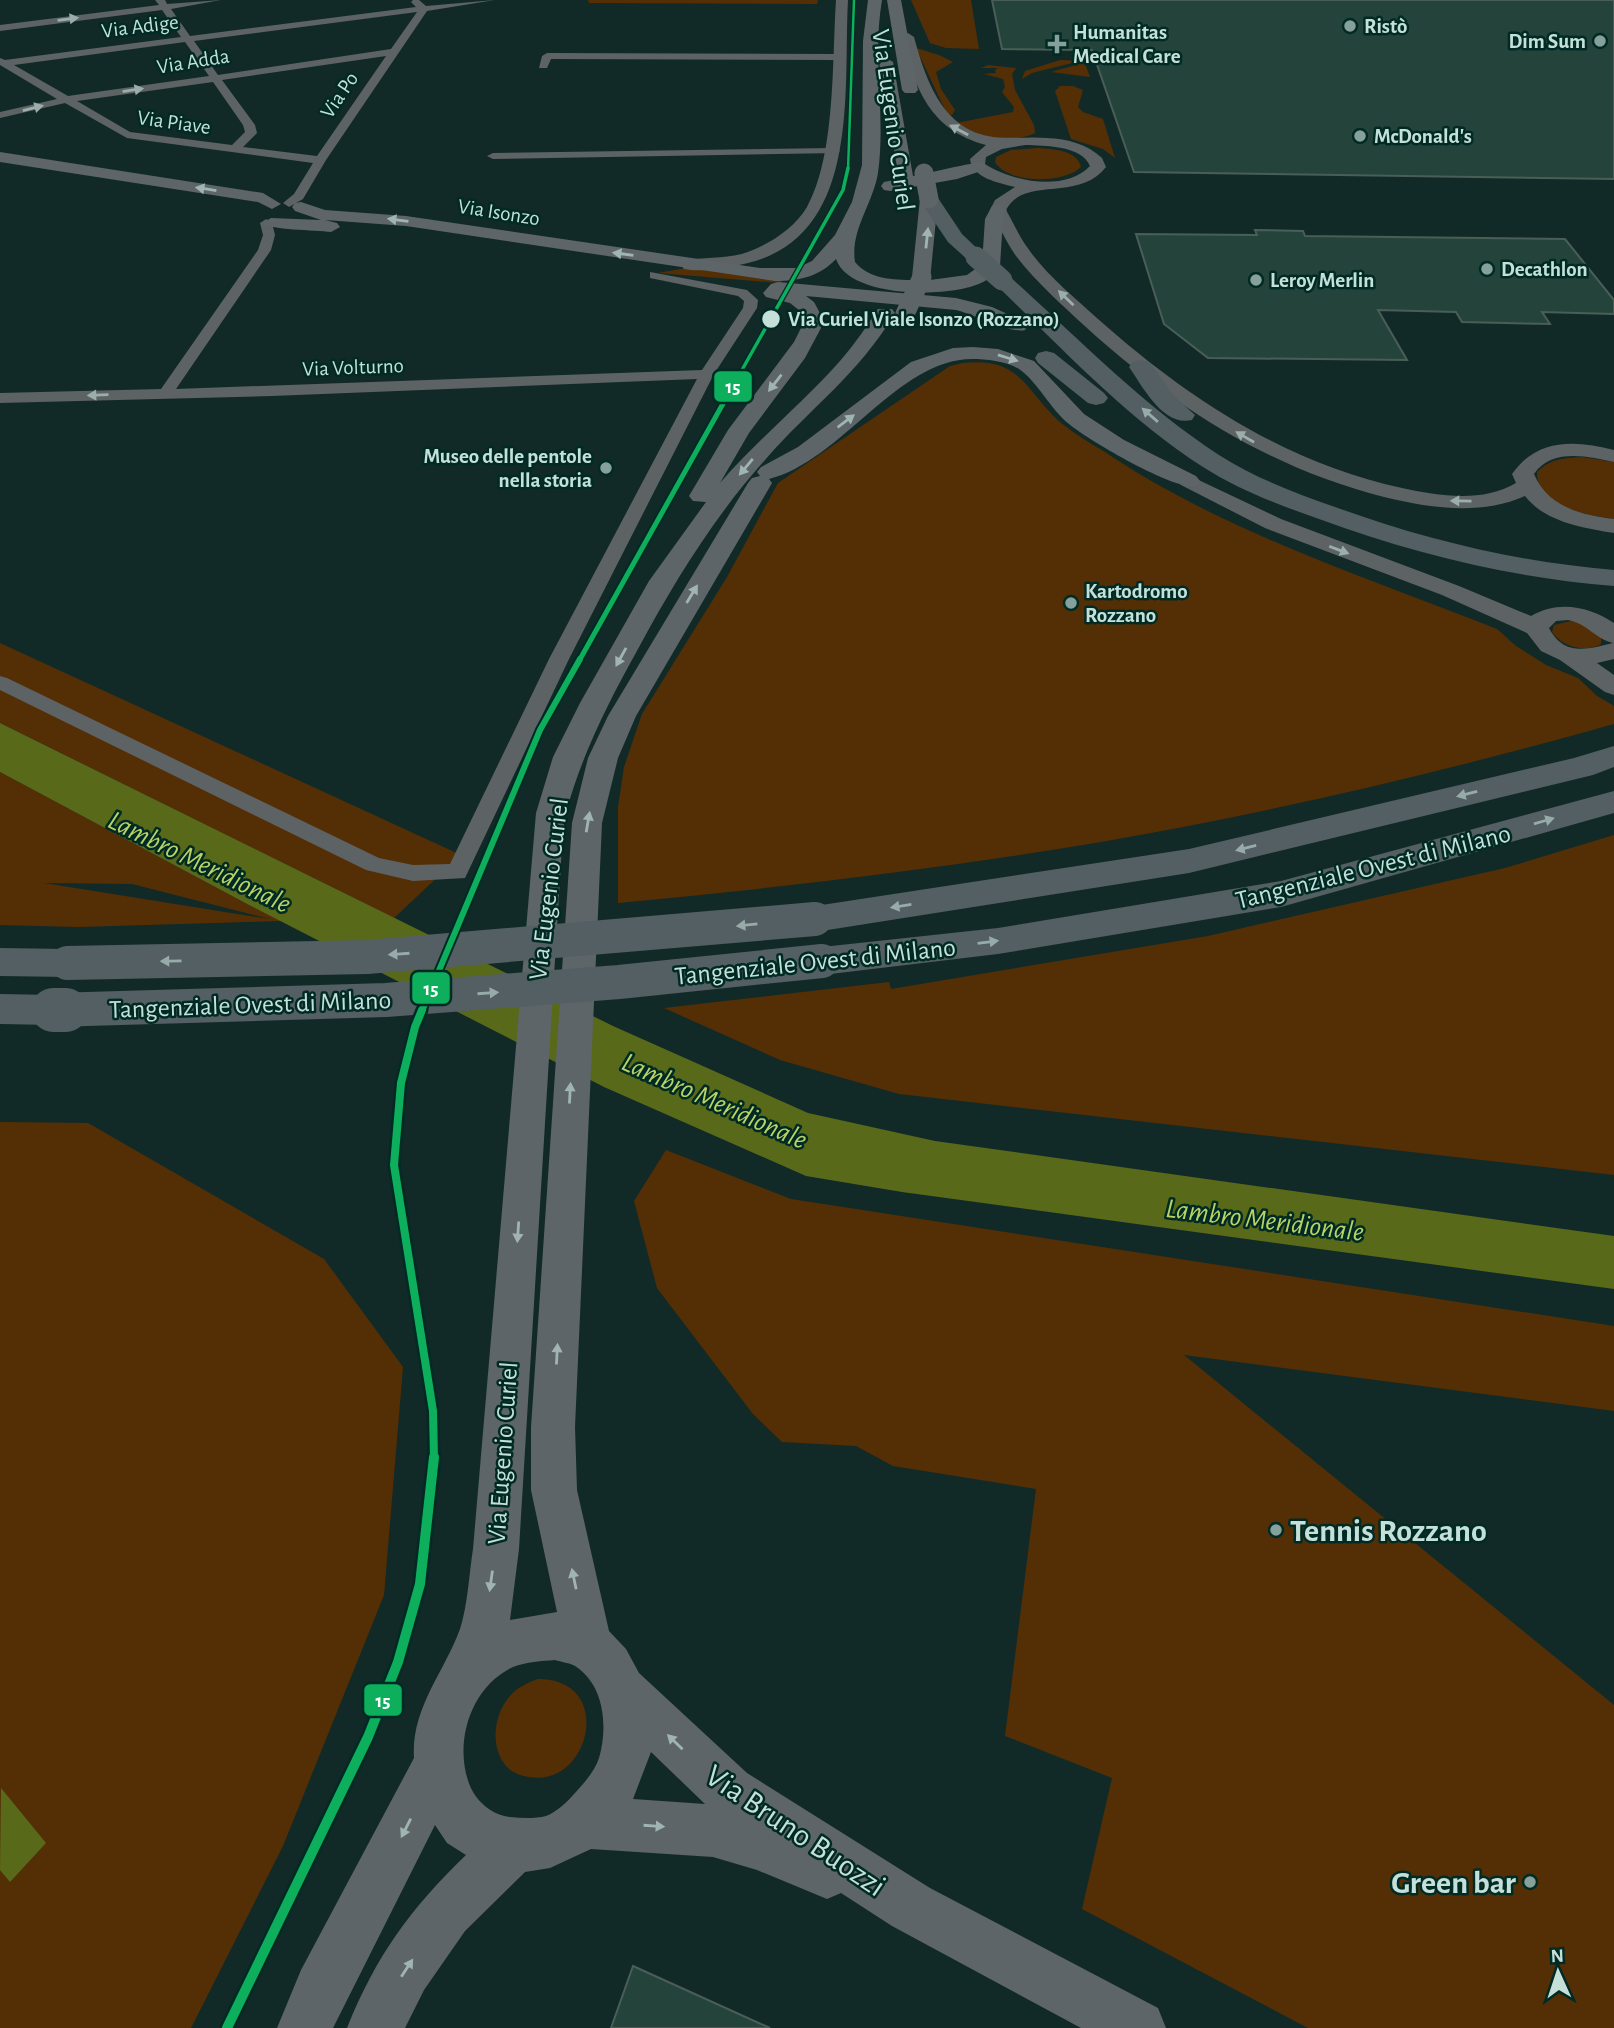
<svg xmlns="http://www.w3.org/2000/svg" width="1614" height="2028" viewBox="0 0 1614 2028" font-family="'Alegreya Sans',sans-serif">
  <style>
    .green { fill: #542f05; fill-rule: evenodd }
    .water { fill: #59691a }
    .building { fill: #24443b; stroke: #4a5e57; stroke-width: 2 }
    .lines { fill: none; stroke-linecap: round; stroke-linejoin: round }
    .minor { fill: #5d6265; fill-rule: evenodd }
    .tertiary { fill: #5d6265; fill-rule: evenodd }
    .secondary { fill: #5d6568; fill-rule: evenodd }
    .motorway { fill: #535f62; fill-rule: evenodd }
    .secondary-bridge { stroke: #5d6568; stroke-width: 19 }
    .motorway-bridge-far2 { stroke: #535f62; stroke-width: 21 }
    .motorway-bridge-far1 { stroke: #535f62; stroke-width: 34 }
    .motorway-bridge { stroke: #535f62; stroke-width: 44 }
    .tram-1-far5-casing { stroke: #002a24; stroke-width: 5 }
    .tram-1-far4-casing { stroke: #002a24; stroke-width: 6 }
    .tram-1-far3-casing { stroke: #002a24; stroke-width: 9 }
    .tram-1-far2-casing { stroke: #002a24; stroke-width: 10 }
    .tram-1-far1-casing { stroke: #002a24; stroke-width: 13 }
    .tram-1-casing { stroke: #002a24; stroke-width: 15 }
    .tram-1-far5 { stroke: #0daf5c; stroke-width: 2.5 }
    .tram-1-far4 { stroke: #0daf5c; stroke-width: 3.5 }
    .tram-1-far3 { stroke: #0daf5c; stroke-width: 5 }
    .tram-1-far2 { stroke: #0daf5c; stroke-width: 6 }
    .tram-1-far1 { stroke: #0daf5c; stroke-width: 8 }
    .tram-1 { stroke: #0daf5c; stroke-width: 10 }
    .oneway { fill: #9baeab }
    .oneway2 { fill: #a0b5b1 }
    .oneway3 { fill: #97aca9 }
    .poi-dot { fill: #86a09b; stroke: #002a24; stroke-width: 2.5 }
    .stop-dot { fill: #c4e0d9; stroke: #002a24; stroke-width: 2.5 }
    .labels { text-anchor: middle; stroke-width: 5; stroke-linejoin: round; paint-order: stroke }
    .far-street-label { font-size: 21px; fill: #c4e0d9; stroke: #002a24 }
    .far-poi-label { font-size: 21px; font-weight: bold; fill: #c4e0d9; stroke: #002a24; text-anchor: start }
    .far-stop-label { font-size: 21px; font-weight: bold; fill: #c4e0d9; stroke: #002a24; text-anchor: start }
    .street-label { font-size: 26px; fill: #c4e0d9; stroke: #002a24 }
    .water-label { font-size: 28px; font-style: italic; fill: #bbd264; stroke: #002a24 }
    .near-poi-label { font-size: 32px; font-weight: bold; fill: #c4e0d9; stroke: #002a24; text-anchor: start }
    .near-street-label { font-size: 32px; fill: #c4e0d9; stroke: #002a24 }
    .line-badge { stroke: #002a24; stroke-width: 2.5 }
    .badge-label { font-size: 19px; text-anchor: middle; font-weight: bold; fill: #fff }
  </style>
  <rect width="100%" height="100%" fill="#122a27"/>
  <path class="green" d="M588,0h230l-1,4 -228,-1z
    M911,0h60l8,49 -33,-1 -16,-5z
    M916,48l23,7 14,7 -17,10 5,17 14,21 -3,5 -5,-1z
    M1060,60l24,1 6,16 -39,-5 25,-7 -4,-2 -40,10 -10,6 3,-8z
    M988,65l28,3 -4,6 3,16 19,35 1,8c-27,12 -55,4 -79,-10l57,-11 1,-5 -12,-15 3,-5 -2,-8 -19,-5 12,-1 -1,-3 3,-2h-17z
    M1060,86h13l10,4 -5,17 5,5 20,7 12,39 -12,-9 -32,-10 -16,-48z
    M1038,148c15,1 39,2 43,19 -17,17 -73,17 -86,-5l1,-5 15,-7z
    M691,267l92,13 -3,3 -122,-10z
    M963,363c61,-7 62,31 102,63 15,12 33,21 49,32 114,75 257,121 383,171l19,17 30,19 32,13 19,18 17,10v18c-142,40 -286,75 -431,103 -187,36 -376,58 -565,76v-96l6,-40 18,-53 85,-137 51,-94 172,-117z
    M1582,457l32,5v57c-27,-4 -77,-11 -77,-47 13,-13 27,-14 45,-15z
    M1571,621l7,1 23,13v9c-16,9 -39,3 -49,-12l2,-7z
    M0,643l461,212 -67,63 -394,-195z
    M0,772l249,133 33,16 -203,6 -79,-2zM44,883l88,1 138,35h-1z
    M1614,835v340l-715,-81 -119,-34 -116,-52 225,-26 2,7 317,-53 297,-68z
    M0,1122l88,1 236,136 79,108 -19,228 -101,251 -92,182h-191z
    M666,1150l125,49 823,127v85l-430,-56 430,350v323h-306l-226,-119 30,-131 -107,-42 31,-247 -143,-23 -37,-20 -74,-4 -29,-28 -96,-126 -23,-87z
    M538,1679c78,0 52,109 -9,98 -7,-1 -15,-4 -20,-8 -20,-19 -16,-54 1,-73 8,-9 17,-13 28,-17z"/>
  <path class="water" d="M0,723l613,303 195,87 127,28 679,95v53l-712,-97 -96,-16 -202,-89 -355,-182 -249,-133z
    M1,1788l45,55 -36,39 -10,-12z"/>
  <path class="building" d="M992,0h622v179l-480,-7 -42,-122 -90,-1z
    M1255,230l48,1 2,5 260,3 49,61v14l-72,-2 8,12 -88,-2 -6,-10 -78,-2 29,50 -199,-2 -44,-34 -28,-90 121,1z
    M633,1966l137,62h-159z"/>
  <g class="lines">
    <path class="minor" d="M155,0h10l2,4 54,-4 -50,9 19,27 226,-29 -5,-5 2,-2h6l7,6 69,-6 -68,11 -101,149 -23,39 -14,8 -6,-4 11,-9 19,-31 -186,-25 -62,-35 -65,15v-6l57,-13 -57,-34v-7l5,2 176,-23 -19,-27 -162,21v-6l159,-20zM417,12l-26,37 -173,26 -24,-34zM185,42l24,34 -141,20 -54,-31zM386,56l-69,100 -74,-9 14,-14 -2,-8 -33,-45zM213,82l30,43 2,7 -13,13 -102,-13 -53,-31z
      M547,53l292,1 5,3 -5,3 -288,-1 -4,9h-8l3,-12z
      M834,148l6,3 -2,2 -345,6 -6,-3 6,-3z
      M266,219l6,4 3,12 -4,15 -95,139 526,-19 41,-62 1,-7 -6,-5 -88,-18v-6l97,18 11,10 -1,8 -43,66 -145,285 -104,219 -52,3 -47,-11 -366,-180v-14l7,2 372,180 34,7 37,-1 99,-205 148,-280 -425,17 -272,7v-10l161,-4 97,-139 5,-15 -3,-12z"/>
    <path class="tertiary" d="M836,0h12c-5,90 14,235 -100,263 -18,4 -46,10 -64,6l-3,-4 3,-4c22,-5 47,-1 69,-11 21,-9 42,-23 54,-43 29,-52 25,-147 29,-207z
      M908,33l6,4c11,40 27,90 74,99 19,4 39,0 59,2 21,1 40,6 55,20l4,9c-28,36 -82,8 -100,43 7,12 13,26 21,37 19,28 47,50 71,72 88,78 187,144 304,169 36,8 81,15 114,-5l-4,-9c25,-36 63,-34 102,-24v12c-26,-6 -63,-14 -80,12 14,33 47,41 80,45v14c-31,-5 -69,-11 -89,-37 -45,20 -95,12 -141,1 -115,-29 -210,-90 -297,-169 -25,-23 -50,-45 -71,-72 -10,-14 -17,-31 -26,-46l5,-10 20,-13c-16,-4 -43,-9 -45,-28l16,-14c-56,-15 -71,-56 -84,-108zM1025,145c20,1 56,0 65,21 -25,26 -77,16 -105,-2l1,-7 16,-8z
      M1188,475l93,44 178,67 72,30c27,-16 58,-10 83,7v36l-17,4 17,12v20l-9,-3 -45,-32 -19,-9 -14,-18 -85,-38 -177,-67 -84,-43 -4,-4 4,-4zM1568,620c18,3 28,19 45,23 -25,6 -49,14 -64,-15l7,-7z"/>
    <path class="secondary" d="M868,0h14c-10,58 4,116 -4,173 -5,31 -28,57 -23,89 14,17 38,18 59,18l-2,-3 8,-78 9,-5 9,5 -8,81 37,-5 15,-11 3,-45 7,-13 6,-1 9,5 -4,9 -3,47c-4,6 -9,11 -15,15 -31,18 -136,18 -149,-22 -17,18 -37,22 -61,22l-369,-55 -81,-6 12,3 3,4 -9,5c-15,-2 -62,-2 -69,-9l9,-5 50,2 -26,-9 -3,-4 3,-4 6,-1 24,8 81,6 354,52h37l15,-7 23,-26 17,-33 10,-37 1,-124z
      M887,0h14l17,90 -3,3h-10l-3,-3z
      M886,58l7,4 20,114c12,-2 65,-15 71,-14l2,4 -2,4 -27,9 -67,12 -6,-1 -3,-4 3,-4 15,-3 -20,-117z
      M0,152l263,41 18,11 -9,5 -14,-7 -258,-40z
      M778,282l178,16 36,9 33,15 3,4 -3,4c-13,4 -52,-16 -69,-20l-150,-14 8,6 8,15 -1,11 -16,30 -56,75 -29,50c37,-43 82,-79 120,-122 15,-17 26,-34 38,-52h14l3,4c-37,62 -84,94 -130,147 -51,57 -91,122 -127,189 -29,52 -55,103 -71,160 -7,27 -5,58 -8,85l-40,655 -9,71 47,-8 -26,-122v-63l41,-604 16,-65 20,-42 140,-233 4,-5 8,-2 -3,-4 4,-5 37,-20 113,-85 42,-14 20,-1 25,2 36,12 50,53 40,26 72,36 4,5 -4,5c-21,5 -108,-46 -127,-62 -18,-14 -32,-43 -50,-55 -13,-8 -32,-10 -47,-10 -74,0 -131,102 -203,120l3,4 -136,233 -18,42 -16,65 -27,604 2,63 32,141 17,18 13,24 108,100 183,115 228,120 8,20h-85l-189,-102 -51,-33 -14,6 -70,-29 -44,-13 -122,-8 -41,19 -25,4 -60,59 -41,59 -19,38h-58c29,-72 63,-119 119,-173l-19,-12 -12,-18 -102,203h-56l24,-58 113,-212c-3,-50 30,-85 46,-129 8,-25 9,-55 13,-80l63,-736 17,-56 27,-54 69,-122 57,-79 -13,-1 -4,-5 39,-66 66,-88 7,-14 -1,-17 -10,-8 -24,-6 -3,-4 8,-9zM555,1660c6,2 15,3 20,6 30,19 33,62 24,92 -4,13 -15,25 -24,35 -7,8 -18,19 -29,23 -12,3 -24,2 -36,1 -18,-2 -33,-15 -40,-31 -17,-42 0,-99 43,-119 13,-5 29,-6 42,-7zM651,1752l54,52 -72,-5z"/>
    <path class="motorway" d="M929,193l7,2 26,39 24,23 -3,4h-14l-21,-19 -29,-43z
      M1002,274l7,2c68,61 133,129 210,179 36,23 76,38 116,52 91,33 183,55 279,63v16c-101,-8 -200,-32 -295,-67 -40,-14 -80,-29 -116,-52 -78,-50 -142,-120 -208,-183l-4,-4 4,-4z
      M1046,351l8,2 50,40 4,5 -4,5 -8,2 -8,-2 -50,-40 -3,-5 3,-5z
      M1141,360l8,2 25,34 21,19 -3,5c-29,7 -49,-33 -63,-53l4,-5z
      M1614,746v21l-21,8 -404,98 -374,59 -13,-4 -5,-9 5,-9 13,-4 374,-57 385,-91z
      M1614,791v22l-333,94 -283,47 -176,21 -13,-4 -6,-10 6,-10 13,-4 176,-19 283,-47z
      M0,948l67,1 13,4 6,10 -6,10 -13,4 -67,-1z
      M0,994l53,1 14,5 5,10 -5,10 -14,5 -53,-1z"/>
    <path class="secondary-bridge" d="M924,173l5,26
      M905,314l17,-37"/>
    <path class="motorway-bridge-far2" d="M976,257l26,23"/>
    <path class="motorway-bridge-far1" d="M67,963l300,-6 448,-38
      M53,1010l333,-10 233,-18 203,-21"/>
    <path class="motorway-bridge" d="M53,1010h13"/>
    <defs>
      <path id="tram-1-far5" d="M848,170l6,-170"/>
      <path id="tram-1-far4" d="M733,386l110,-196 5,-22"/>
      <path id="tram-1-far3" d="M579,661l155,-277"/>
      <path id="tram-1-far2" d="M422,1011l118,-281 40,-71"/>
      <path id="tram-1-far1" d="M422,1010l-7,17 -14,56 -7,82 39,246 1,48"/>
      <path id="tram-1" d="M227,2028l141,-291 30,-75 22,-78 14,-127"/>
    </defs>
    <use href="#tram-1-far5" class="tram-1-far5-casing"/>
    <use href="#tram-1-far4" class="tram-1-far4-casing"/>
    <use href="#tram-1-far3" class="tram-1-far3-casing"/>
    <use href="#tram-1-far2" class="tram-1-far2-casing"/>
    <use href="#tram-1-far1" class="tram-1-far1-casing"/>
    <use href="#tram-1" class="tram-1-casing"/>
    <use href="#tram-1-far5" class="tram-1-far5"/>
    <use href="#tram-1-far4" class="tram-1-far4"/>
    <use href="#tram-1-far3" class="tram-1-far3"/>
    <use href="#tram-1-far2" class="tram-1-far2"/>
    <use href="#tram-1-far1" class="tram-1-far1"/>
    <use href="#tram-1" class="tram-1"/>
  </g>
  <defs><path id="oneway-solid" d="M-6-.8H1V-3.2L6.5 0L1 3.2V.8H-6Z" transform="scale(1.75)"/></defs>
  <g class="oneway">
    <use href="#oneway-solid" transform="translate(68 19) rotate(-7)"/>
    <use href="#oneway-solid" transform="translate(133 90) rotate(-9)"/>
    <use href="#oneway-solid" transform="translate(33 108) rotate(-14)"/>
    <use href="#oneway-solid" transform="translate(959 130) rotate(-152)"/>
    <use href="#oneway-solid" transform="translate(1066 298) rotate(-136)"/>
    <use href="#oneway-solid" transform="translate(98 395) rotate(178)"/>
    <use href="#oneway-solid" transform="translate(1245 437) rotate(-150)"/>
    <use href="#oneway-solid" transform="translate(1461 501) rotate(-179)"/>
    <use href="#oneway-solid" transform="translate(1339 550) rotate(21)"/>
  </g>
  <g class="oneway2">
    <use href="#oneway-solid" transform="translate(206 189) rotate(-171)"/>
    <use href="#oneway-solid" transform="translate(398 220) rotate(-173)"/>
    <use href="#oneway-solid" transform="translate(927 238) rotate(-84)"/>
    <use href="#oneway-solid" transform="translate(623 254) rotate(-172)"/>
    <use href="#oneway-solid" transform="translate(1008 358) rotate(17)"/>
    <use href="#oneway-solid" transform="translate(775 383) rotate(128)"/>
    <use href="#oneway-solid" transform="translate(846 421) rotate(-37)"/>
    <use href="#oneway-solid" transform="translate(746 467) rotate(130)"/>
    <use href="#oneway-solid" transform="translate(692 594) rotate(-59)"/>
    <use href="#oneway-solid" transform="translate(621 657) rotate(119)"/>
    <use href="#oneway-solid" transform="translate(588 822) rotate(-80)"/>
    <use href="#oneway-solid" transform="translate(570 1093) rotate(-87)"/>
    <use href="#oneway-solid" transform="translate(518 1232) rotate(94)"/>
    <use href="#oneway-solid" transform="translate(557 1354) rotate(-87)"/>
    <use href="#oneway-solid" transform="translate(574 1579) rotate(-102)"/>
    <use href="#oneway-solid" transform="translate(491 1581) rotate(98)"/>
    <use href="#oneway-solid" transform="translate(675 1742) rotate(-136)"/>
    <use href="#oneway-solid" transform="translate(654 1826) rotate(4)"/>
    <use href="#oneway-solid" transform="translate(406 1828) rotate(117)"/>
    <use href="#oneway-solid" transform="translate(407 1968) rotate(-57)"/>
  </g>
  <g class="oneway3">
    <use href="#oneway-solid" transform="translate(1150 415) rotate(-139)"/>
    <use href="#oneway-solid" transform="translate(1467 794) rotate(166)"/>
    <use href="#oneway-solid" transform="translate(1544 821) rotate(-16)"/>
    <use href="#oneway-solid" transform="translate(1246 848) rotate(166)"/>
    <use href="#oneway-solid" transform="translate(901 906) rotate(171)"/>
    <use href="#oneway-solid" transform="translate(747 925) rotate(174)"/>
    <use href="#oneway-solid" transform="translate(988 942) rotate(-7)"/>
    <use href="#oneway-solid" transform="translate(399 954) rotate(176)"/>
    <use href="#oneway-solid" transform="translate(171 961) rotate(179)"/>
    <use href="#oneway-solid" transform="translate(488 993) rotate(-4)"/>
  </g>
  <g class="poi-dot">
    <circle cx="1350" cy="26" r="7"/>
    <circle cx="1600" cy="41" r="7"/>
    <path d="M1053.5 33.5h7v7h7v7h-7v7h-7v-7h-7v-7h7z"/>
    <circle cx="1360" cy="136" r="7"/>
    <circle cx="1487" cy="269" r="7"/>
    <circle cx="1256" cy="280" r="7"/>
    <circle cx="606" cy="468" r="7"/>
    <circle cx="1071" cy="603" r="7"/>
    <circle cx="1276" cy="1530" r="7"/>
    <circle cx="1530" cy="1882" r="7"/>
  </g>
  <circle class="stop-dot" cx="771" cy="319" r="10"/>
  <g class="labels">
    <g class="far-street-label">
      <text transform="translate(140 26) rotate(-7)" y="7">Via Adige</text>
      <text transform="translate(193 61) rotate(-9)" y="7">Via Adda</text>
      <text transform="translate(339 95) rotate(-56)" y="7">Via Po</text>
      <text transform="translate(174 122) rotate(8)" y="7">Via Piave</text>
      <text transform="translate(499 212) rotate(9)" y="7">Via Isonzo</text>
      <text transform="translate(353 367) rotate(-2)" y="7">Via Volturno</text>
    </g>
    <g class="far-poi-label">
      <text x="1364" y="33">Ristò</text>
      <text x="1073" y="39">Humanitas<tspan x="1073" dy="24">Medical Care</tspan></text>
      <text x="1586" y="48" text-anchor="end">Dim Sum</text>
      <text x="1374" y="143">McDonald's</text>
      <text x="1501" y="276">Decathlon</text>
      <text x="1270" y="287">Leroy Merlin</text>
      <text x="592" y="463" text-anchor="end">Museo delle pentole<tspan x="592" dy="24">nella storia</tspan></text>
      <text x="1085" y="598">Kartodromo<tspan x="1085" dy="24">Rozzano</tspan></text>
    </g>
    <g class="far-stop-label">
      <text x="788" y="326">Via Curiel Viale Isonzo (Rozzano)</text>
    </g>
    <g class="street-label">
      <text transform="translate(894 120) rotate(82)" y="9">Via Eugenio Curiel</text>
      <text transform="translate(1373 866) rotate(-14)" y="9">Tangenziale Ovest di Milano</text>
      <text transform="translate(548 889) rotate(-83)" y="9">Via Eugenio Curiel</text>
      <text transform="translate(815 961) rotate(-6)" y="9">Tangenziale Ovest di Milano</text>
      <text transform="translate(250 1004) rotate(-2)" y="9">Tangenziale Ovest di Milano</text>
      <text transform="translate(502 1453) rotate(-86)" y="9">Via Eugenio Curiel</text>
    </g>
    <g class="water-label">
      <text transform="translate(200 861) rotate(26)" y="10">Lambro Meridionale</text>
      <text transform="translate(715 1100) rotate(24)" y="10">Lambro Meridionale</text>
      <text transform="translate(1265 1219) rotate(7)" y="10">Lambro Meridionale</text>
    </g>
    <g class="near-poi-label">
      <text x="1290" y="1541">Tennis Rozzano</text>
      <text x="1516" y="1893" text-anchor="end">Green bar</text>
    </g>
    <g class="near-street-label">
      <text transform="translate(796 1830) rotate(34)" y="11">Via Bruno Buozzi</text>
    </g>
  </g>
  <g class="line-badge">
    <rect x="713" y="370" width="40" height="33" rx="7" fill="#0daf5c"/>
    <rect x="411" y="971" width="40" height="34" rx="7" fill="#0daf5c"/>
    <rect x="363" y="1683" width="40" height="34" rx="7" fill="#0daf5c"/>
  </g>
  <g class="badge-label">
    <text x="733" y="393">15</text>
    <text x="431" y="995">15</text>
    <text x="383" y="1707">15</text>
  </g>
  <g transform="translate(1558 1972) rotate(357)" stroke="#002a24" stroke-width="5" paint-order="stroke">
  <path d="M0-5L12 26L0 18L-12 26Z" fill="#c4e0d9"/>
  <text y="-10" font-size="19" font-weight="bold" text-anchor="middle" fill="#c4e0d9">N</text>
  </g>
</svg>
